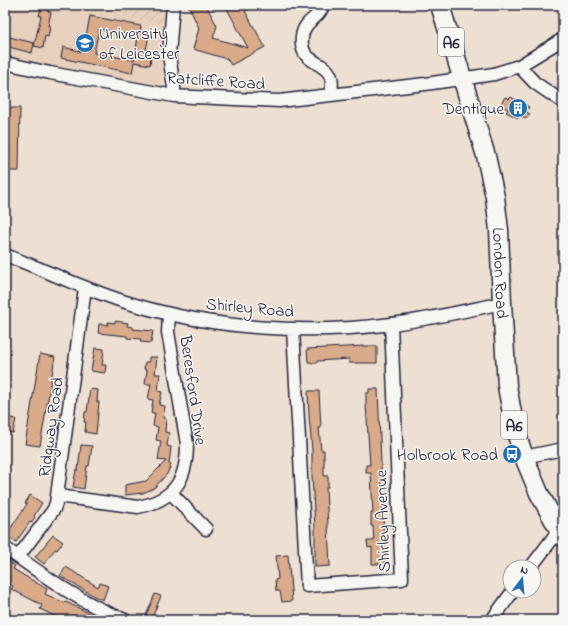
<svg xmlns="http://www.w3.org/2000/svg" width="568" height="625" viewBox="0 0 568 625" font-family="'Indie Flower',sans-serif">
  <style>
    .built { fill: #e7d0bd }
    .industrial { fill: url(#industrial-furrows) }
    .building { fill: #d9ab8a; stroke: #22223b; fill-rule: evenodd }
    .lines { fill: none; stroke-linecap: round; stroke-linejoin: round }
    .minor-casing { stroke: #22223b; stroke-width: 15 }
    .highway-casing { stroke: #22223b; stroke-width: 21 }
    .minor { stroke: #f6f6f2; stroke-width: 12 }
    .highway { stroke: #f6f6f2; stroke-width: 18 }
    .labels { text-anchor: middle; stroke-width: 3; stroke-linejoin: round; paint-order: stroke }
    .shield { fill: #f6f6f2; stroke: #626272; stroke-width: 1 }
    .shield-label { font-size: 16px; font-weight: bold; fill: #22223b }
    .poi-label { font-size: 17px; fill: #22223b; stroke: #f6f6f2; text-anchor: end }
    .street-label { font-size: 17px; fill: #22223b; stroke: #f6f6f2 }
  </style>
  <defs>
    <pattern id="industrial-furrows" width="10" height="10" patternUnits="userSpaceOnUse"><rect width="10" height="10" fill="#e7d0bd"/><path d="M-1 1l2-2M0 10L10 0M9 11l2-2" fill="none" stroke="#c6b2a3"/></pattern>
  </defs>
  <rect width="100%" height="100%" fill="#ede0d3"/>
  <filter id="ink" filterUnits="userSpaceOnUse"><feTurbulence type="fractalNoise" baseFrequency=".025" numOctaves="2"/><feDisplacementMap in="SourceGraphic" scale="8" xChannelSelector="R" yChannelSelector="G"/><feConvolveMatrix kernelMatrix="1 2 1 2 8 2 1 2 1" color-interpolation-filters="sRGB"/></filter>
  <g filter="url(#ink)">
    <path class="built" d="M5,5h119v13l40,7 3,4 -6,58 -109,-19 -47,-11z"/>
    <path class="industrial" d="M124,5l41,1 -1,19 -40,-7z"/>
    <path class="building" d="M42,5h7l-2,6 4,1 -3,14h2l-2,11 -3,-1 -2,12 -9,-2 7,-30h-2z
      M188,5h18l11,21 -4,12 35,10 -23,-43h32l-12,6 20,36 -34,18 -4,-6 -34,-10 6,-21z
      M90,16l51,10 -1,6 9,2 -4,22 6,1 -1,8 -16,-3 -2,11 -71,-15 2,-11 20,5zM99,29l39,8 -4,23 -40,-7z
      M5,36l29,7 -2,10 -27,-7z
      M505,97l4,2 2,-2 18,10 -3,5 4,2 -4,5 -6,-4 -2,3 -12,-6 2,-3 -8,-4z
      M7,108h13l-1,63h-13z
      M115,321l13,2 -1,3 6,1v2l20,2 -2,12 -11,-1 1,-3 -14,-1v-2l-29,-3 1,-9 9,1v-3l7,1z
      M365,346h12v17h-28v-4l-32,2v2h-6v-1h-3l-1,-13z
      M95,348l9,1 -2,16h4l-1,8 -14,-2z
      M40,354l15,3 -15,89 -15,-2z
      M149,357h8l-2,17h5l-2,17 4,1 -3,13 6,1 -2,12 3,1 -1,13 4,1 -2,13 4,1 -2,17 2,1 -4,9 -13,14 -11,5 -18,2v-10l21,-4 20,-20 -8,-1 3,-19 -5,-1 2,-13 -5,-1 2,-13h-4l2,-13 -5,-1 3,-15h-6l2,-14 -3,-1 1,-7h4z
      M90,389l8,1 -1,12h2l-3,32 -11,-2 1,-10h-2l1,-10h2z
      M369,389h9l7,175h-13v-17l-4,1 -1,-7h7l-1,-15h-2v-13h2l-2,-40h-5v-8h4l-4,-61v-11h3z
      M308,391h11l2,37h-2l2,22h3v26h4v11h-2l4,79 -15,1v-40l-3,-51v-26l-3,-35z
      M5,417l11,2 -3,14 -8,-1z
      M81,445l11,1 -3,20h-2l-3,23 -11,-2 3,-17h2z
      M30,495l12,8 -8,13 1,1 -4,6 -1,-1 -14,20 -10,-7 21,-31 -2,-1z
      M53,535l10,7 -6,8 -2,-1 -11,15 -9,-7z
      M288,555l4,46 -10,1 -2,-11h-4l-1,-11 3,-1 -2,-23z
      M5,559l10,7 -2,3 34,20 -2,5 20,9 1,-1 27,13 -2,5h-28l-23,-11 2,-4 -31,-16 2,-3 -8,-5z
      M66,567l32,20 2,-4 8,3 -5,14 -9,-4 -34,-20z
      M155,594l6,2 -10,24h-7z"/>
    <g class="lines">
      <defs>
        <path id="minor" d="M173,5l-4,50 5,33v8
          M323,5c-4,15 -19,14 -21,32 -3,28 24,23 29,40 2,5 0,13 0,18
          M5,63l45,10 124,23 105,5 146,-17 69,-10 25,-8 44,-27
          M519,66l16,17 28,19
          M5,255c43,16 83,36 127,49 83,25 174,31 260,20 37,-5 73,-13 110,-21
          M293,329l14,257 95,-7 -11,-255
          M524,457l39,-8
          M171,493l35,36
          M58,496l80,11c36,-7 49,-27 49,-63l-19,-112 1,-18
          M5,548c38,27 76,55 120,72
          M18,557l36,-48 2,-6 29,-215
          M531,567l28,-37
          M492,620l21,-29"/>
        <g id="highway">
          <path id="s1" d="M440,5l46,151 9,41 4,33 3,73 5,83 8,43 9,28 15,36 24,44"/>
        </g>
      </defs>
      <use href="#minor" class="minor-casing"/>
      <use href="#highway" class="highway-casing"/>
      <use href="#minor" class="minor"/>
      <use href="#highway" class="highway"/>
    </g>
  </g>
  <defs>
    <symbol id="university-disc" viewBox="-11 -11 22 22"><circle r="9.5" fill="#1f6fb2" stroke="#f6f6f2"/><path d="M0-5L7-2L0 1L-7-2ZM-4 1L0 2.5L4 1V4Q0 6-4 4Z" fill="#fff"/></symbol>
    <symbol id="building-disc" viewBox="-11 -11 22 22"><circle r="9.5" fill="#1f6fb2" stroke="#f6f6f2"/><path d="M-4-6H4V6H1V3H-1V6H-4ZM-2.5-4.3h1.7v1.8h-1.7ZM.8-4.3h1.7v1.8H.8ZM-2.5-1h1.7V.8h-1.7ZM.8-1h1.7V.8H.8Z" fill="#fff"/></symbol>
    <symbol id="bus-disc" viewBox="-11 -11 22 22"><circle r="9.5" fill="#1f6fb2" stroke="#f6f6f2"/><path d="M-5-6H5V4H4V6H2V4H-2V6H-4V4H-5ZM-3.5-4V0h7V-4ZM-3.5 1.2v1.5H-2V1.2ZM2 1.2v1.5H3.5V1.2Z" fill="#fff"/></symbol>
  </defs>
  <g fill-rule="evenodd">
    <use href="#university-disc" x="74" y="32" width="22" height="22"/>
    <use href="#building-disc" x="507" y="97" width="22" height="22"/>
    <use href="#bus-disc" x="501" y="443" width="22" height="22"/>
  </g>
  <g class="labels">
    <g class="shield">
      <rect x="438" y="28" width="26" height="28" rx="3"/>
      <rect x="501" y="411" width="26" height="28" rx="3"/>
    </g>
    <g class="shield-label">
      <text x="451" y="48">A6</text>
      <text x="514" y="431">A6</text>
    </g>
    <g class="poi-label">
      <text x="99" y="39" text-anchor="start">University<tspan x="99" dy="20">of Leicester</tspan></text>
      <text x="504" y="114">Dentique</text>
      <text x="498" y="460">Holbrook Road</text>
    </g>
    <g class="street-label">
      <text transform="translate(216 80) rotate(4)" y="6">Ratcliffe Road</text>
      <text dy="6" stroke="none"><textPath href="#s1" startOffset="276">London Road</textPath></text>
      <text transform="translate(250 307) rotate(5)" y="6">Shirley Road</text>
      <text transform="translate(194 390) rotate(82)" y="6">Beresford Drive</text>
      <text transform="translate(50 427) rotate(-82)" y="6">Ridgway Road</text>
      <text transform="translate(382 521) rotate(-92)" y="6">Shirley Avenue</text>
    </g>
  </g>
  <rect width="568" height="625" fill="none" stroke="#f6f6f2" stroke-width="20"/>
  <rect x="10" y="10" width="548" height="605" fill="none" stroke="#22223b" stroke-width="1.5" filter="url(#ink)"/>
  <g transform="translate(522 579) rotate(16)"><circle r="19" fill="#f6f6f2" stroke="#a1a1a9"/>
  <path d="M0-3L7 15L0 10L-7 15Z" fill="#1f6fb2"/>
  <text y="-6" font-size="11" font-weight="bold" text-anchor="middle" fill="#22223b">N</text>
  </g>
</svg>
